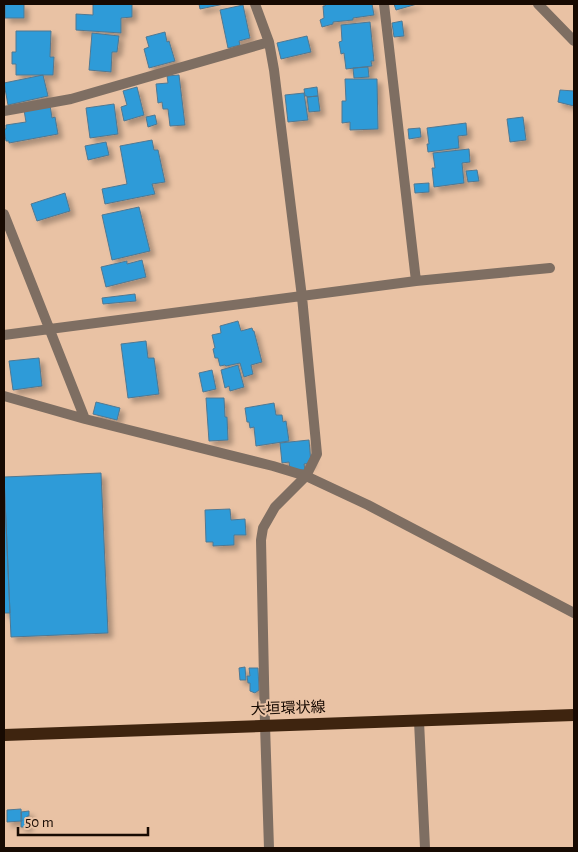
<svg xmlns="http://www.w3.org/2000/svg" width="578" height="852" viewBox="0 0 578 852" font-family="'Alegreya Sans','Noto Sans JP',sans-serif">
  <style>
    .building { fill: #2d9bd8; stroke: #507892; filter: url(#shadow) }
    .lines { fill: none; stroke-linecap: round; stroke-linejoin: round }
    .street { stroke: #7e6e62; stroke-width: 10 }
    .primary { stroke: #3e240f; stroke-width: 12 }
    .labels { text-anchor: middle; stroke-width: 4; stroke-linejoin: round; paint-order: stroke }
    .street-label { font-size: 15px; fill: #170a02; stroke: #e9c2a4 }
  </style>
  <defs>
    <filter id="shadow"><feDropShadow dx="4.5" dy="4.5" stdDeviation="2.5" flood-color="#0004"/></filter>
  </defs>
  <rect width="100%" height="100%" fill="#e9c2a4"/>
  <path class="building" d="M5,4h19v14h-19z
    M93,4h39v13l-11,1v15l-45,-3v-16l17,1z
    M199,4h25l-24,5z
    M325,4h47l2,11 -21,3v2l-20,2v2l-11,3 -2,-7 4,-2 -1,-12h2z
    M394,4h23l-21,6z
    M243,5l7,33 -11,3 1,4 -12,3 -8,-38z
    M402,21l2,15 -10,1 -2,-14z
    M370,22l4,39h-3l1,5 -26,3 -2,-16 -3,1 -2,-12 3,-1 -1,-16z
    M16,31h35l-1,26h4l-1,18h-37v-11h-4v-12h4z
    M165,32l2,10 2,-1 6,20 -26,7 -5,-19 5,-2 -3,-10z
    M92,33l27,3 -2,16h-5l-1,20 -22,-2z
    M307,36l4,16 -30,7 -4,-16z
    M368,67l1,10 -15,1 -1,-10z
    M43,75l5,21 -40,9 -4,-22z
    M179,75l6,50 -15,1 -2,-17h-5l-1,-7 -4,1 -2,-19 12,-1 -1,-7z
    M345,79h32l1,50 -28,1v-8l-8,1v-22h4z
    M137,87l7,28 -20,6 -3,-14 6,-2 -4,-14z
    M317,87l1,9 -11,1v-1h-2l-1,-7z
    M560,90l14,1v15l-16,-4z
    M304,93l4,27 -20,2 -3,-27z
    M318,96l2,15 -11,1 -2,-15z
    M114,104l4,30 -28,4 -4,-30z
    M50,105l2,13 3,-1 3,17 -49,9v-2h-3l-2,-12h2v-4l20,-3 -2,-12z
    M155,115l2,9 -9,3 -2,-10z
    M523,117l3,23 -16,2 -3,-23z
    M466,123l1,12 -9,1 1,12 -31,4 -1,-8h2l-2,-16z
    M420,128l1,9 -12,2 -1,-10z
    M152,140l2,10h4l7,32 -13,2 3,10 -50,10 -3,-15 25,-5 -7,-38z
    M106,142l3,13 -21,5 -3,-14z
    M469,149l1,13 -8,1 2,20 -30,4 -2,-19h3l-2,-15z
    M477,170l2,11 -11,1 -2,-11z
    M429,183v9l-14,1 -1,-9z
    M65,193l5,18 -33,10 -6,-17z
    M139,207l11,44 -38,9 -10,-45z
    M142,260l4,17 -40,10 -5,-20 26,-6v3z
    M135,294l1,7 -33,3 -1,-6z
    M238,321l3,10 11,-3 1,3h1l8,31 -11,3 2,9 -9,3 -4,-14 -14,3 -1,-1 -5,1 -2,-8h-3l-2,-9 2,-1 -3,-13 9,-2 -1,-7z
    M146,341l2,17h6l5,36 -31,4 -7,-54z
    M39,358l3,28 -29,4 -4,-29z
    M238,365l6,22 -14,4 -1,-5 -4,2 -4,-18z
    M212,370l4,19 -13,3 -4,-19z
    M206,398h18l1,19h2l1,23 -19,1z
    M96,402l24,6 -3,12 -24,-6z
    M274,403l2,12h6l1,7 3,-1 3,20 -33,5 -2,-19 -4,1 -1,-6h-2l-2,-14z
    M309,440l2,23 -7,1 1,6 -15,-1 -1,-7 -7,1 -2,-20z
    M101,473l7,160 -97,4 -7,-160z
    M4,477l6,136h-6z
    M230,509l1,11 14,-1 1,16h-12v10l-21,1v-4h-7l-1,-32z
    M245,667l1,13h-6l-1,-12z
    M249,668h9l1,22 -4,3 -5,-2v-8h-2l-1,-7h3z
    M21,809l1,12 -15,1v-12z
    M29,811v5h-2l1,11h-7v-15z"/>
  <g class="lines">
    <path class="street" d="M255,4l14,38 5,28 28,227 15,157 -11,22 -31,31 -12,21 -2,12 4,185 4,123
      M384,4l32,277
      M538,4l36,37
      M4,111l67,-12 198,-57
      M4,214l81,205
      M4,335l412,-54 134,-13
      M4,396l81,23 188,47 33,10 62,29 206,108
      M419,721l6,127"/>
    <path class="primary" d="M4,735l570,-20"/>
  </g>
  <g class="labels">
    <g class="street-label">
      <text transform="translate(288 708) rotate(-2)" y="5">大垣環状線</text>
    </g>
  </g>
  <rect width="578" height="852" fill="none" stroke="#170a02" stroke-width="10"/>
  <path d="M18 827v8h130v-8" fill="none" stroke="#170a02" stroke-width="2.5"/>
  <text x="25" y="827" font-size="15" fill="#170a02" stroke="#e9c2a4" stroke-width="4" paint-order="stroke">50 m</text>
</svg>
